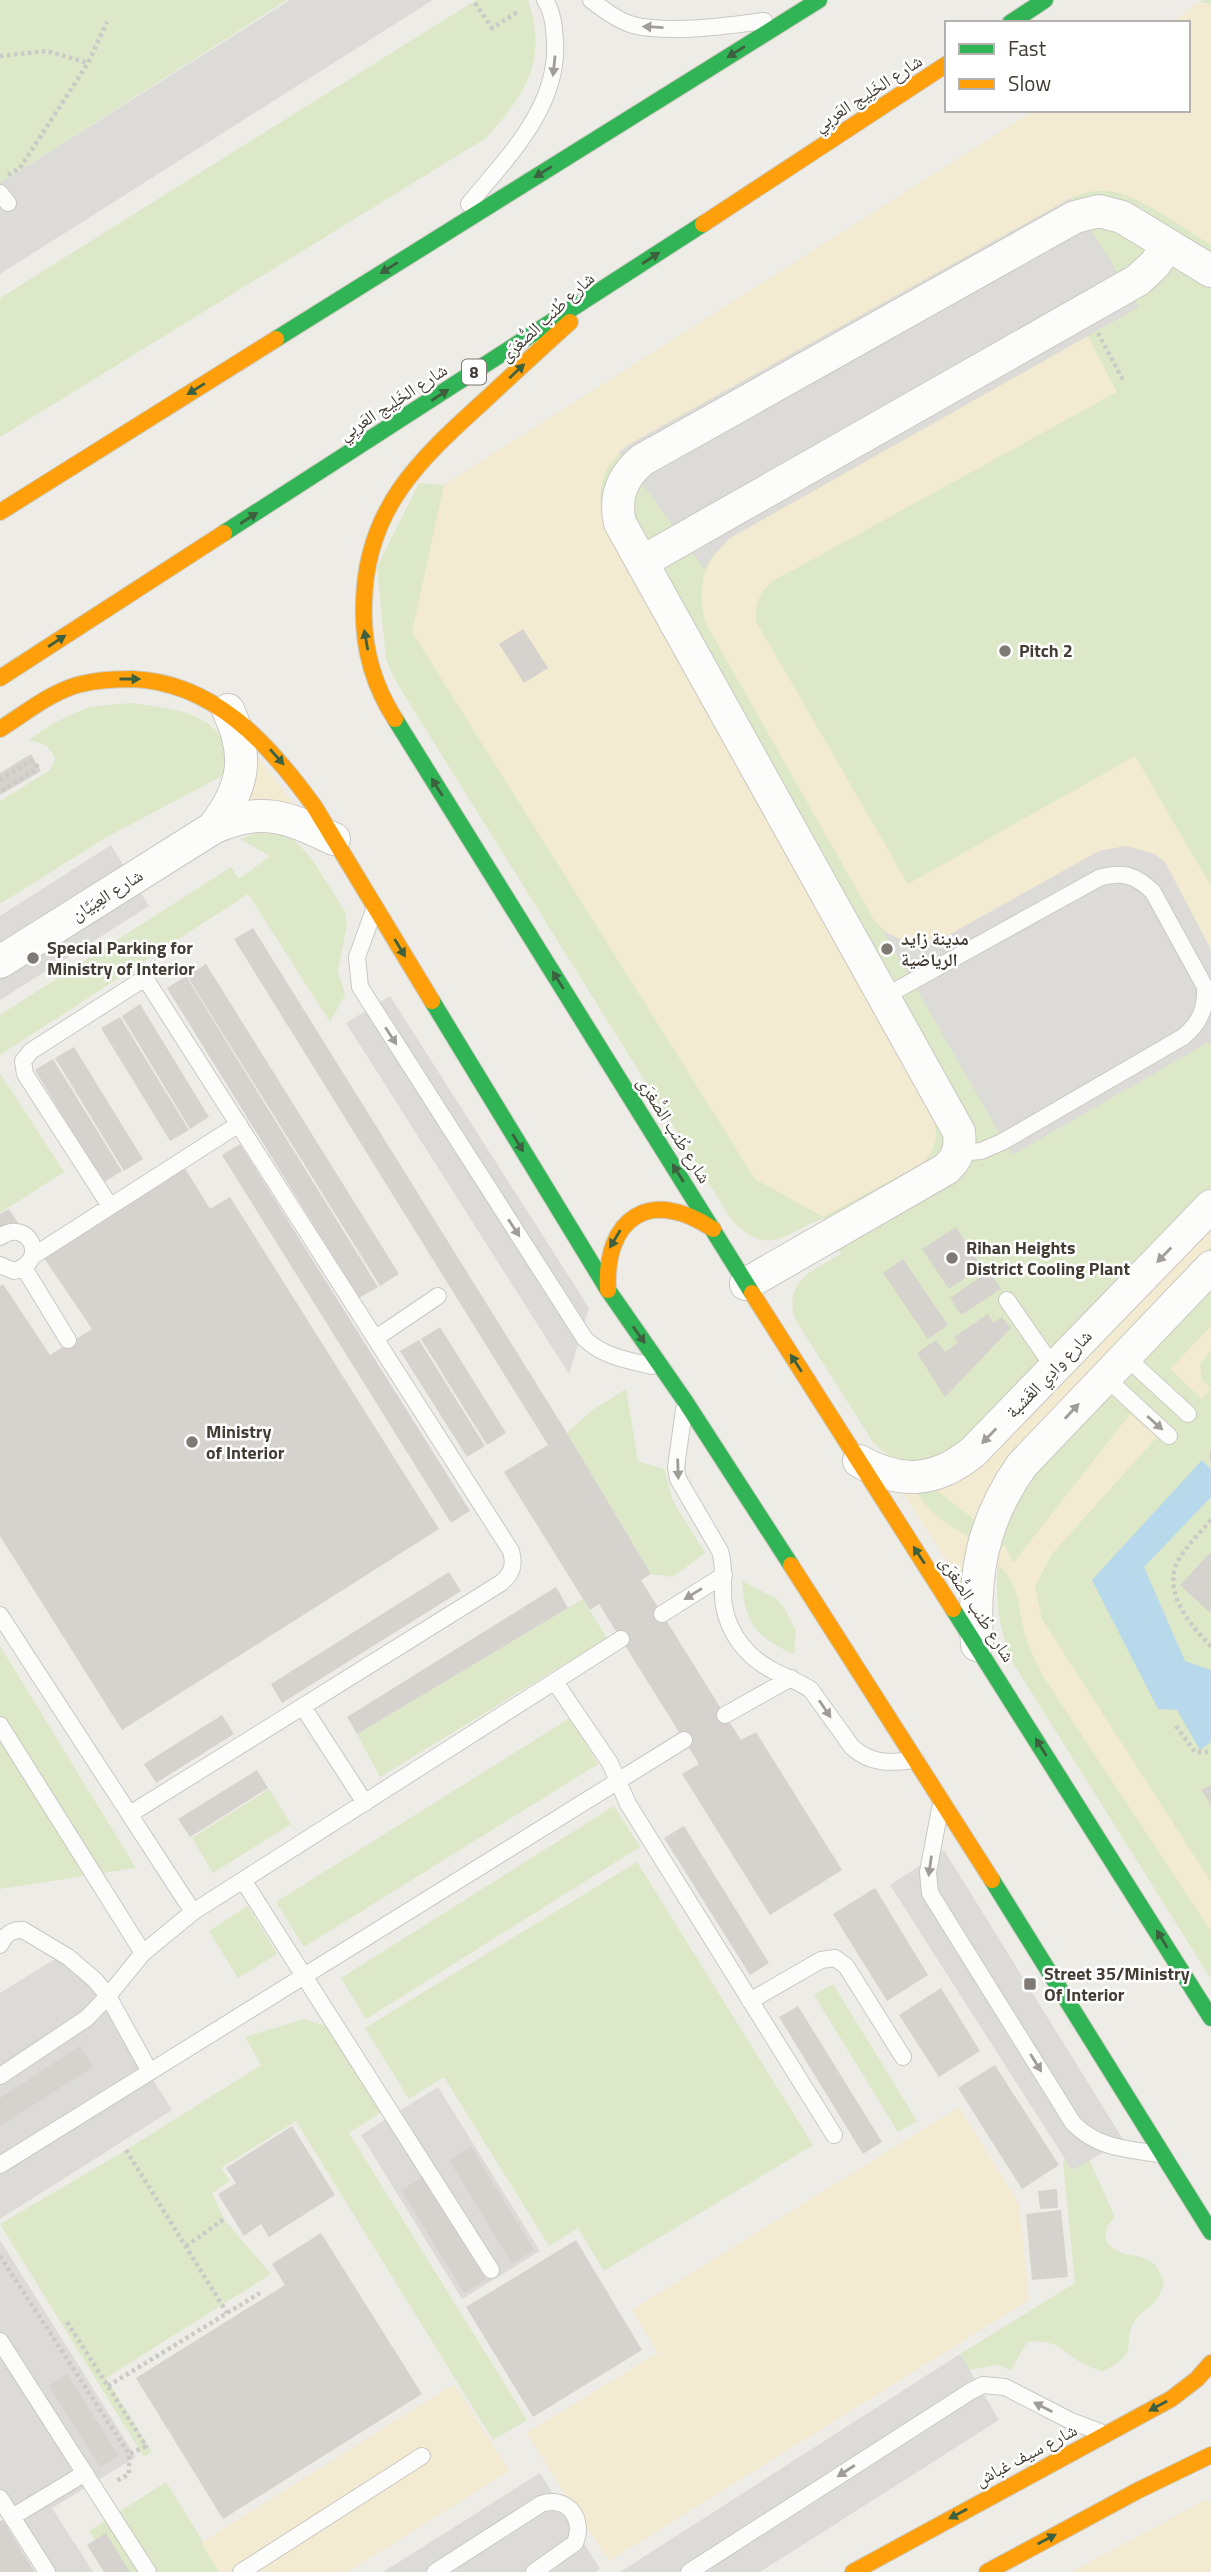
<svg xmlns="http://www.w3.org/2000/svg" width="1211" height="2572" viewBox="0 0 1211 2572" font-family="'Titillium Web','Noto Naskh Arabic',sans-serif">
  <style>
    .green { fill: #dce8c7 }
    .sand { fill: #f2ead1 }
    .parking { fill: #dddbd7 }
    .water { fill: #b8d8eb }
    .building { fill: #d6d3ce }
    .lines { fill: none; stroke-linecap: round; stroke-linejoin: round }
    .lane-casing { stroke: #cac8c3; stroke-width: 18 }
    .street-casing { stroke: #cac8c3; stroke-width: 34 }
    .fast-casing { stroke: #ccc9be; stroke-width: 18 }
    .slow-casing { stroke: #ccc9be; stroke-width: 18 }
    .path { stroke: #cccac6; stroke-width: 4.5; stroke-dasharray: 3.5 3.5; stroke-linecap: butt }
    .lane { stroke: #fcfcfb; stroke-width: 16 }
    .street { stroke: #fcfcfb; stroke-width: 32 }
    .fast { stroke: #30b455; stroke-width: 16 }
    .slow { stroke: #ff9f0a; stroke-width: 16 }
    .oneway { fill: #a09c98 }
    .oneway2 { fill: #3d613e }
    .poi-dot { fill: #7f7a73; stroke: #fff; stroke-width: 2.5 }
    .labels { text-anchor: middle; stroke-width: 5; stroke-linejoin: round; paint-order: stroke }
    .shield { fill: #fff; stroke: #7b7771; stroke-width: 2 }
    .shield-label { font-size: 16px; font-weight: bold; fill: #433d34 }
    .street-label { font-size: 18px; fill: #433d34; stroke: #fff }
    .poi-label { font-size: 18px; font-weight: bold; fill: #433d34; stroke: #fff; text-anchor: start }
  </style>
  <rect width="100%" height="100%" fill="#eeece7"/>
  <path class="green" d="M0,0h287l-287,183z
    M476,0h52c20,60 -2,94 -42,138l-486,299v-139z
    M1203,0h8v1979l-198,-316c-15,-35 -18,-66 -15,-104l-31,-10 -64,-56 34,-2 -6,-32c-26,6 -39,2 -58,-17l-78,-123c-12,-39 19,-49 46,-65l-18,-36c-37,15 -56,41 -92,1l-336,-539 -9,-21 -9,-92 42,-84 25,2 591,-375h153v-87h-15z
    M130,703c29,4 69,6 89,31 4,6 7,15 10,21l-7,21 -117,62 -105,66v-103l50,-31 5,-11c-5,-14 -13,-16 -27,-19l26,-17 35,-16z
    M256,833l22,1 17,7 16,17 34,53 2,14 -9,45 7,25 -15,27 -82,-128 -248,161v-40l231,-148 8,12 31,-23 -30,-17z
    M0,1073l64,99 -64,41z
    M626,1389l12,72 26,8 9,32 32,52 -32,24 -22,-3 -84,-141 24,-22z
    M742,1581l35,18 7,9 12,22 -2,24c-39,-17 -49,-31 -52,-73z
    M583,1599l24,39 -227,139 -23,-43z
    M0,1646l136,222 -136,21z
    M570,1718l28,46 -294,183 -28,-45z
    M269,1789l22,35 -78,49 -21,-35z
    M614,1806l26,41 -274,172 -25,-41z
    M637,1862l176,283 -209,126 -26,-43 -29,18 -105,-169 -35,22 -44,-71z
    M248,1906l29,48 -39,24 -29,-47z
    M833,1984l84,137 -19,11 -84,-137z
    M304,2019l28,9 51,83 -34,22 178,287 -34,20 -197,-319 -75,47 9,13 -18,12 12,26 47,55 -165,104 46,74 -8,5 -144,-233 126,-74 135,-85 -16,-28z
    M1071,2147l19,14 25,56 -8,9 -2,14c16,21 31,10 48,23 6,4 8,14 11,20 -3,7 -5,15 -10,20 -5,5 -13,9 -17,15 -19,25 8,33 -34,53 -7,-2 -15,-4 -21,-8 -23,-14 -24,-24 -55,-21l-16,28 -14,-5 -33,6 -4,-17 115,-71 -12,-121z
    M166,2482l56,90h-107l-26,-41z"/>
  <path class="sand" d="M1198,2l13,2v241c-23,-14 -72,-49 -97,-53 -15,-3 -29,0 -43,6l-441,246c-28,21 -37,49 -23,83l325,587c7,19 5,32 -8,48l-101,55 -68,-38 -343,-547 32,-147 591,-375h153v-87h-15z
    M1088,336l29,56 -342,188c-15,11 -20,22 -19,41l152,263 227,-128 76,130v64l-46,-88 -25,-13 -204,93c-26,4 -45,-2 -62,-22l-168,-296c-11,-35 -3,-63 24,-86z
    M254,751l39,53 -51,-1z
    M1211,1223v23l-191,197 -22,31 -23,46 -38,-29c31,-12 51,-28 72,-54z
    M1211,1326v25l-11,13 2,16 9,9 -9,10 -32,-30z
    M1130,1414l27,23 -105,117 -17,33 7,32 169,263v49l-167,-253c-7,-13 -13,-26 -18,-40 -8,-27 -5,-55 -29,-74l4,-19 5,2 7,16z
    M916,1492c14,21 32,35 55,45l-5,54 -63,-98z
    M959,2107l60,97 10,96 -420,261 -83,-128 132,-80 -26,-43z
    M454,2384l55,87 -161,101h-129l-18,-29z
    M1207,2499l4,6v67h-140z"/>
  <path class="parking" d="M290,0h143l-433,274v-91z
    M1071,198l68,109 -409,231 -19,20 -6,12 -86,-118 11,-8z
    M111,845l38,61 -149,94v-84z
    M1126,846l28,8 11,8 46,88v91l-199,114 -129,-224 25,12 28,-1 163,-91z
    M390,996l199,312 -20,66 -223,-351z
    M944,1850l180,291 -52,29 -182,-285z
    M71,1949l101,161 -172,109v-226z
    M438,2087l102,164 -78,48 -101,-164z
    M0,2240l136,217 -84,51 41,64h-39l-54,-84z
    M960,2354l39,66 -239,152h-140z
    M540,2473l60,96 -4,3h-213z"/>
  <path class="water" d="M1202,1460l9,9v28l-67,70 41,94 26,9v72l-11,8 -23,-40 -19,-1 -66,-129z"/>
  <path class="building" d="M523,629l25,39 -24,15 -25,-39z
    M31,754l10,17 -41,24v-22z
    M253,928l314,505 84,141 -10,6 84,135 16,25 15,-8 86,138 -72,45 -88,-141 17,-10 -100,-160 -9,6 -86,-138 44,-27 -314,-506z
    M206,964l193,310 -19,12 -193,-310z
    M186,976l192,311 -19,11 -192,-310z
    M140,1004l69,113 -19,12 -68,-113z
    M120,1017l69,113 -19,11 -69,-113z
    M74,1047l69,112 -19,12 -69,-113z
    M53,1059l69,112 -19,12 -68,-113z
    M240,1144l230,367 -19,12 -229,-368z
    M185,1168l25,41 20,-12 209,332 -317,201 -122,-194v-250l3,-2 47,71 42,-26 -48,-71z
    M9,1209l9,14 -18,12v-21z
    M956,1227l26,40 -33,22 -27,-40z
    M903,1259l45,66 -20,14 -45,-66z
    M989,1271l12,18 -40,26 -11,-17z
    M988,1314l5,9 9,-6 9,11 -66,69 -28,-44 19,-13 9,12 13,-9 -4,-6z
    M440,1327l66,106 -19,12 -66,-106z
    M419,1340l66,106 -18,11 -67,-106z
    M1211,1552v58l-2,2 -29,-27z
    M449,1572l12,19 -179,112 -11,-19z
    M556,1587l12,21 -211,126 -10,-17z
    M222,1715l12,19 -78,49 -12,-19z
    M257,1770l11,18 -78,49 -12,-18z
    M1211,1785v20l-10,-15z
    M684,1826l85,137 -19,12 -86,-137z
    M875,1888l53,87 -41,26 -54,-87z
    M941,1988l39,63 -41,26 -40,-62z
    M798,2006l84,136 -19,12 -84,-137z
    M80,2046l13,21 -93,59v-28z
    M995,2065l64,100 -37,24 -64,-101z
    M292,2126l43,69 -66,42 -8,-13 -17,12 -26,-42 18,-11 -10,-15z
    M471,2147l63,103 -22,14 -63,-104z
    M423,2177l63,103 -22,13 -63,-103z
    M1057,2189l1,19 -18,1 -2,-18z
    M1061,2210l7,67 -36,3 -6,-66z
    M321,2233l101,161 -199,125 -87,-141 149,-93 -13,-21z
    M576,2240l66,110 -109,67 -67,-110z
    M67,2374l52,82 -19,11 -51,-81z
    M3,2520l32,52h-35v-51z
    M106,2533l24,39h-26l-17,-27z"/>
  <g class="lines">
    <defs>
      <path id="lane" d="M591,0c13,10 26,20 42,25 35,9 95,1 131,-4
        M0,193l8,10
        M469,204c39,-48 90,-97 86,-163 -1,-14 -2,-29 -10,-41
        M374,910l-17,47 3,30 225,352c19,18 43,21 67,27
        M884,997l215,-119c23,-7 37,-3 54,14l52,95c1,22 -5,36 -22,50l-181,105 -21,9 -23,2
        M110,1206l-85,-132 -2,-13 8,-10 114,-73 366,573c4,14 1,23 -10,32l-371,231
        M0,1237c26,-20 52,22 14,34l-14,-6
        M33,1256l206,-132
        M24,1268l44,72
        M1007,1300l47,68
        M376,1338l62,-42
        M1125,1356l63,58
        M1105,1377l64,59
        M684,1410l-8,57 2,12 42,72c6,19 1,36 4,55 5,28 23,51 48,64 14,8 27,11 39,20l41,57c20,18 38,16 64,13
        M662,1614l62,-39
        M0,1615l193,297
        M555,1682l55,81 18,41 206,331
        M303,1707l62,96
        M725,1715l66,-37
        M0,1725l143,228
        M940,1809l-12,63 2,21 143,230c24,25 53,26 86,31
        M243,1880l248,390
        M0,1945c5,-10 11,-16 23,-15l45,27 27,23 13,16 42,76
        M750,2001l71,-41 14,-2 11,8 57,91
        M0,2076l87,-58 21,-22 35,-43 50,-41 428,-273
        M0,2165l684,-425
        M0,2341l148,231
        M0,2498l47,74
        M12,2517l73,-44
        M241,2572l181,-116
        M435,2572l106,-68c27,-9 44,15 34,39l-41,29
        M689,2572l282,-181 12,-6 22,2 66,34 29,11"/>
      <path id="street" d="M642,562l496,-282 17,-16 13,-19
        M213,828c31,-40 37,-72 15,-118
        M0,962l213,-134c49,-23 76,-10 121,11
        M746,1284l200,-115c12,-11 15,-21 13,-37l-339,-609c-6,-26 2,-46 22,-63l433,-243 24,-6 23,6 89,54
        M859,1461c42,24 77,21 114,-9l238,-246
        M977,1645c-4,-69 4,-122 45,-180l189,-198"/>
      <path id="fast" d="M1010,23l35,-23
        M276,339l543,-339
        M224,533l479,-309
        M395,719l357,574
        M432,1001l176,289 77,111 106,164
        M953,1609l258,409
        M992,1880l219,352"/>
      <path id="slow" d="M703,224l244,-160
        M0,512l276,-173
        M0,678l224,-145
        M395,719c-23,-36 -33,-75 -31,-117 2,-93 55,-142 119,-200 29,-27 58,-54 87,-80
        M0,729c24,-15 47,-34 74,-43 19,-6 39,-7 58,-7 82,3 137,65 182,127l118,195
        M608,1290c-4,-73 43,-103 105,-61
        M752,1293l201,316
        M791,1565l201,315
        M853,2572l318,-173 26,-20 14,-16
        M987,2572l150,-81 74,-36"/>
    </defs>
    <use href="#lane" class="lane-casing"/>
    <use href="#street" class="street-casing"/>
    <use href="#fast" class="fast-casing"/>
    <use href="#slow" class="slow-casing"/>
    <path class="path" d="M475,3l17,25 27,-17
      M0,56l47,-5 41,12
      M8,175l12,-7 68,-105 19,-41
      M1098,333l26,49
      M0,780l31,-19 6,5 -2,4 -35,22
      M1210,1456h1
      M1211,1520c-10,12 -24,25 -32,39 -18,30 10,66 32,87
      M1176,1726l19,26h16
      M126,2150l101,163
      M186,2246l38,-27
      M0,2256l129,198v20l-14,8
      M67,2322l79,124 -17,8
      M108,2386l152,-93"/>
    <use href="#lane" class="lane"/>
    <use href="#street" class="street"/>
    <use href="#fast" class="fast"/>
    <use href="#slow" class="slow"/>
  </g>
  <defs><path id="oneway-solid" d="M-6-.8H1V-3.2L6.5 0L1 3.2V.8H-6Z" transform="scale(1.75)"/></defs>
  <g class="oneway">
    <use href="#oneway-solid" transform="translate(653 27) rotate(-177)"/>
    <use href="#oneway-solid" transform="translate(554 66) rotate(96)"/>
    <use href="#oneway-solid" transform="translate(391 1036) rotate(57)"/>
    <use href="#oneway-solid" transform="translate(514 1228) rotate(57)"/>
    <use href="#oneway-solid" transform="translate(1164 1255) rotate(134)"/>
    <use href="#oneway-solid" transform="translate(1072 1411) rotate(-47)"/>
    <use href="#oneway-solid" transform="translate(1155 1423) rotate(42)"/>
    <use href="#oneway-solid" transform="translate(989 1436) rotate(134)"/>
    <use href="#oneway-solid" transform="translate(678 1469) rotate(88)"/>
    <use href="#oneway-solid" transform="translate(693 1594) rotate(148)"/>
    <use href="#oneway-solid" transform="translate(825 1709) rotate(56)"/>
    <use href="#oneway-solid" transform="translate(930 1866) rotate(98)"/>
    <use href="#oneway-solid" transform="translate(1036 2063) rotate(58)"/>
    <use href="#oneway-solid" transform="translate(1043 2407) rotate(-153)"/>
    <use href="#oneway-solid" transform="translate(846 2471) rotate(147)"/>
  </g>
  <g class="oneway2">
    <use href="#oneway-solid" transform="translate(736 52) rotate(148)"/>
    <use href="#oneway-solid" transform="translate(543 172) rotate(148)"/>
    <use href="#oneway-solid" transform="translate(651 258) rotate(-33)"/>
    <use href="#oneway-solid" transform="translate(389 268) rotate(148)"/>
    <use href="#oneway-solid" transform="translate(517 371) rotate(-43)"/>
    <use href="#oneway-solid" transform="translate(196 389) rotate(148)"/>
    <use href="#oneway-solid" transform="translate(440 395) rotate(-33)"/>
    <use href="#oneway-solid" transform="translate(249 518) rotate(-33)"/>
    <use href="#oneway-solid" transform="translate(366 640) rotate(-100)"/>
    <use href="#oneway-solid" transform="translate(57 641) rotate(-33)"/>
    <use href="#oneway-solid" transform="translate(130 679)"/>
    <use href="#oneway-solid" transform="translate(277 757) rotate(48)"/>
    <use href="#oneway-solid" transform="translate(437 787) rotate(-122)"/>
    <use href="#oneway-solid" transform="translate(400 948) rotate(59)"/>
    <use href="#oneway-solid" transform="translate(558 980) rotate(-122)"/>
    <use href="#oneway-solid" transform="translate(518 1143) rotate(59)"/>
    <use href="#oneway-solid" transform="translate(678 1173) rotate(-122)"/>
    <use href="#oneway-solid" transform="translate(615 1239) rotate(121)"/>
    <use href="#oneway-solid" transform="translate(639 1335) rotate(55)"/>
    <use href="#oneway-solid" transform="translate(796 1363) rotate(-123)"/>
    <use href="#oneway-solid" transform="translate(919 1555) rotate(-123)"/>
    <use href="#oneway-solid" transform="translate(1041 1747) rotate(-122)"/>
    <use href="#oneway-solid" transform="translate(1162 1939) rotate(-122)"/>
    <use href="#oneway-solid" transform="translate(1158 2406) rotate(151)"/>
    <use href="#oneway-solid" transform="translate(958 2514) rotate(152)"/>
    <use href="#oneway-solid" transform="translate(1047 2539) rotate(-28)"/>
  </g>
  <g class="poi-dot">
    <circle cx="1005" cy="651" r="7"/>
    <circle cx="887" cy="949" r="7"/>
    <circle cx="33" cy="958" r="7"/>
    <circle cx="952" cy="1258" r="7"/>
    <circle cx="192" cy="1442" r="7"/>
    <rect x="1023" y="1977" width="14" height="14" rx="3.5"/>
  </g>
  <g class="labels">
    <rect class="shield" x="462" y="359.5" width="24" height="25" rx="5"/>
    <g class="shield-label">
      <text x="474" y="378">8</text>
    </g>
    <g class="street-label">
      <text transform="translate(868 93) rotate(-33)" y="6">شارع الخَلِيج العَربِي</text>
      <text transform="translate(547 317) rotate(-43)" y="6">شارع طُنب الصُّغرَى</text>
      <text transform="translate(393 402) rotate(-33)" y="6">شارع الخَلِيج العَربِي</text>
      <text transform="translate(107 895) rotate(-32)" y="6">شارع العِبَيَّان</text>
      <text transform="translate(674 1130) rotate(58)" y="6">شارع طُنب الصُّغرَى</text>
      <text transform="translate(1049 1374) rotate(-46)" y="6">شارع وادِي الغَشبة</text>
      <text transform="translate(977 1609) rotate(57)" y="6">شارع طُنب الصُّغرَى</text>
      <text transform="translate(1026 2455) rotate(-28)" y="6">شارع سيف غباش</text>
    </g>
    <g class="poi-label">
      <text x="1019" y="657">Pitch 2</text>
      <text x="901" y="945">مدينة زايد<tspan x="901" dy="21">الرياضية</tspan></text>
      <text x="47" y="954">Special Parking for<tspan x="47" dy="21">Ministry of Interior</tspan></text>
      <text x="966" y="1254">Rihan Heights<tspan x="966" dy="21">District Cooling Plant</tspan></text>
      <text x="206" y="1438">Ministry<tspan x="206" dy="21">of Interior</tspan></text>
      <text x="1044" y="1980">Street 35/Ministry<tspan x="1044" dy="21">Of Interior</tspan></text>
    </g>
  </g>
  <rect x="945" y="21" width="245" height="91" fill="#ffffff" stroke="#b4b1ae" stroke-width="2"/>
  <rect x="959" y="44" width="35" height="10" fill="#30b455" stroke="#b4b1ae" stroke-width="2"/>
  <text x="1008" y="56" font-size="21" fill="#433d34">Fast</text>
  <rect x="959" y="79" width="35" height="10" fill="#ff9f0a" stroke="#b4b1ae" stroke-width="2"/>
  <text x="1008" y="91" font-size="21" fill="#433d34">Slow</text>
</svg>
